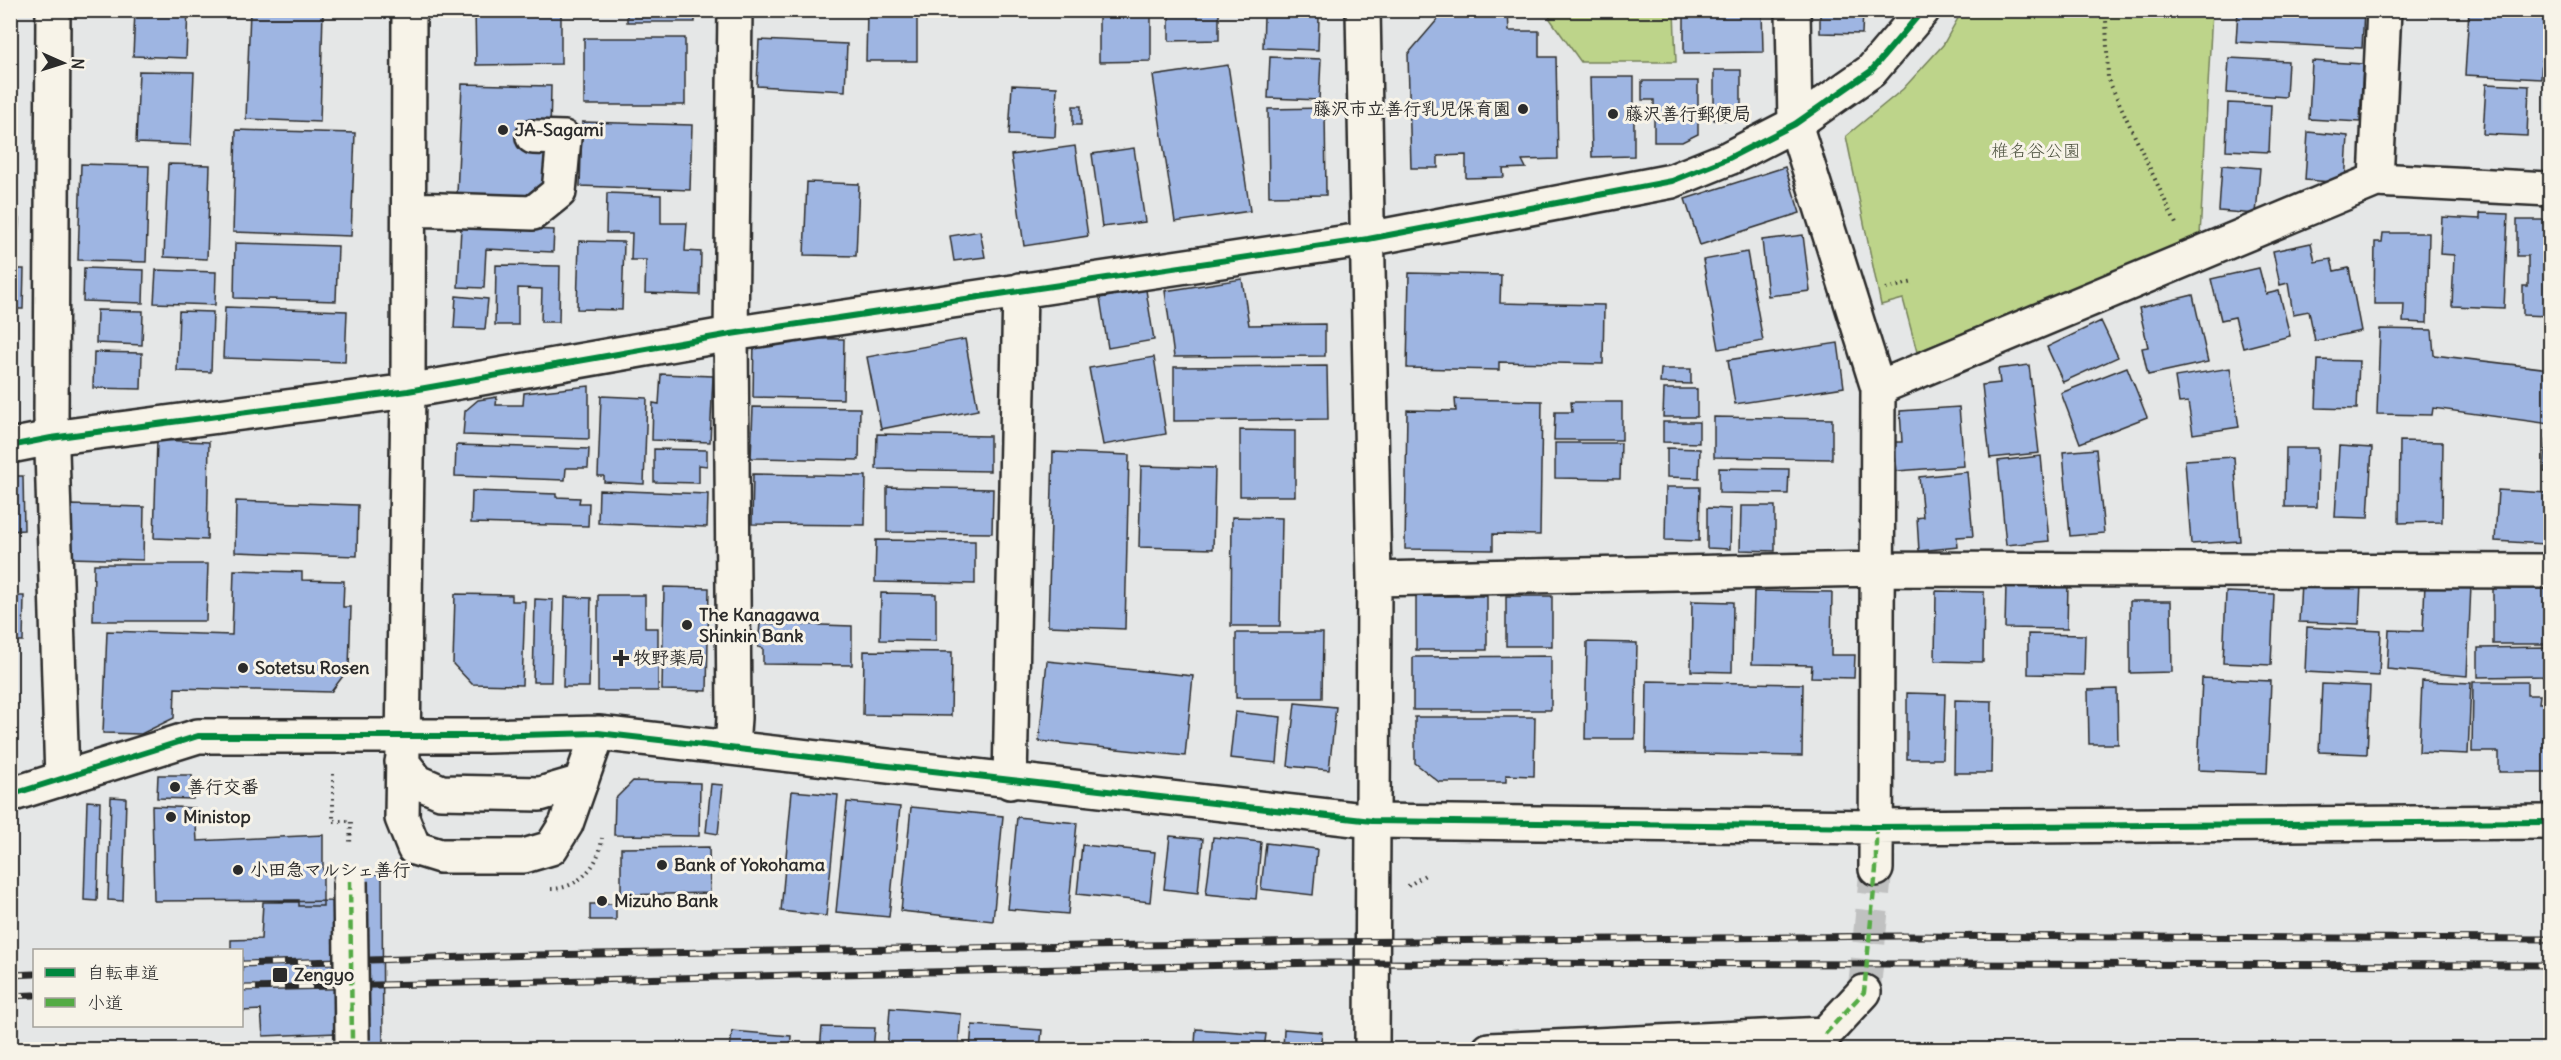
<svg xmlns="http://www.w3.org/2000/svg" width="2561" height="1060" viewBox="0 0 2561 1060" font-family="Delius,'Klee One',sans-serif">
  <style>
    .green { fill: #bdd48a; stroke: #74805a; stroke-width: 1.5 }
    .building { fill: #9eb5e2; stroke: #2b2b2b; stroke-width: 1.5 }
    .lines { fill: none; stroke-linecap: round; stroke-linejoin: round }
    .minor-tunnel { stroke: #c0c1c1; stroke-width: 33; stroke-dasharray: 33 16; stroke-linecap: butt }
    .minor-casing { stroke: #2b2b2b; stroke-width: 38 }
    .path { stroke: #2b2b2b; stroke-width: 4; stroke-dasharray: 1.5 4.5; stroke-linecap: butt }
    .minor { stroke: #f7f3e8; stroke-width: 33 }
    .rail-casing { stroke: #2b2b2b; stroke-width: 7 }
    .rail { stroke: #f7f3e8; stroke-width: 4.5; stroke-dasharray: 14; stroke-linecap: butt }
    .minor-bridge-casing { stroke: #2b2b2b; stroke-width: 38; stroke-linecap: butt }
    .minor-bridge { stroke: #f7f3e8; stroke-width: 33 }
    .quiet { stroke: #54ab44; stroke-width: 4.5; stroke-dasharray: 9 4.5; stroke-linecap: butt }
    .cycleway-casing { stroke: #f7f3e8; stroke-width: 10 }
    .cycleway { stroke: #00873e; stroke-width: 6 }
    .poi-dot { fill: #2b2b2b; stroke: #f7f3e8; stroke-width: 2 }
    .labels { text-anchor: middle; stroke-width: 6; stroke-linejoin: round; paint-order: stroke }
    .poi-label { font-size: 18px; font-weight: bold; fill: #2b2b2b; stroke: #f7f3e8; text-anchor: start }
    .park-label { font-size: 18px; fill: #505543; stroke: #f7f3e8 }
  </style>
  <rect width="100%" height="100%" fill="#e5e7e7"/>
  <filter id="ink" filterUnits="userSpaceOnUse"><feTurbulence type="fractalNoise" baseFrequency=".0167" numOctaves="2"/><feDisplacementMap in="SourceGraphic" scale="12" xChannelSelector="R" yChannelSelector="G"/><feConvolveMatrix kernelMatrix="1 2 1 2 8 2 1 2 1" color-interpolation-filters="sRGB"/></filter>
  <g filter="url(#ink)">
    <path class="green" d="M1549,11h125l2,51h-95l-31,-43z
      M1962,11h250l-12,225 -283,116 -14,-53 -22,6 -35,-169 57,-47 40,-44z"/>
    <path class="building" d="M135,10h53l-2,48 -53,-2z
      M250,10l73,1 -3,111 -74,-3z
      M475,10h86v54l-85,1z
      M627,10h68v12h-68z
      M867,10h50v51h-51z
      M1169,10h50v30l-50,1z
      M1684,10h78l1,42 -79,1z
      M1820,10h43l-1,24 -42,-1z
      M2238,10h126l-2,38 -126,-6z
      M2469,10h75l-3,69 -76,-4z
      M1508,11l1,20h30v26h17l2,102 -36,1 4,8 -23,1 1,8 -38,1v-23l-28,1v12h-27l-3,-114 36,-42z
      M1099,15h52v46l-52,1z
      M1264,16l55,1 -1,33 -55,-2z
      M584,38h101v67h-101z
      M759,40l88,4 -2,47 -88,-5z
      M1270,57l51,2 -2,41 -51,-2z
      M2229,58l59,3 -2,36 -59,-4z
      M2312,61l51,3 -3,58 -51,-3z
      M1228,65l22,146 -75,11 -22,-146z
      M1714,70h27v41h-13l-1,9h-13z
      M139,71l55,1 -3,73 -55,-2z
      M1590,77h44v79l-42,1z
      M1642,81h56v53l-16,8h-28v-42h-12z
      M462,84l89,2 -2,99 -15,12 -77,-3z
      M2486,84l43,2 -2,50 -44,-2z
      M1012,85l45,2 -2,50 -46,-2z
      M2228,103l43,2 -2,47 -43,-2z
      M1073,106h8v19h-8z
      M1325,108l1,87 -57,1 -1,-87z
      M582,122l110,3 -2,65 -110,-4z
      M236,130l119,3 -4,103 -118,-4z
      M2308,132l40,4 -3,47 -40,-3z
      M1075,146l13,90 -64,10 -13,-91z
      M1134,148l11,74 -43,5 -10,-73z
      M81,164l68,2 -3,96 -68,-2z
      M168,164l42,1 -3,94 -43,-2z
      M2222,165l38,3 -4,46 -37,-3z
      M1785,167l15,46 -100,32 -15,-46z
      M807,182l52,2 -3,72 -52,-1z
      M607,193l54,2v28h26l-2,28 16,1 -1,43 -55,-2 1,-33h-15l1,-27h-26z
      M2480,213l28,1 -4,94 -52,-2 2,-51 -14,-1 2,-37 38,2z
      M10,219h9l-2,37 -7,-1z
      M2517,220h33v96l-27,-1v-29h5v-30h-11z
      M461,227l93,3 -1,22 -67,-3 -2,39 -26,-1z
      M980,231l5,26 -31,4 -4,-25z
      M2383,233h46l-2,90 -24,-1 1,-18h-30l1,-62h7z
      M1803,235l7,56 -42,5 -6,-56z
      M579,241l45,1 -2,68 -45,-1z
      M235,243l103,3 -2,55 -102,-3z
      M2311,243l4,19 16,-3 3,12 15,-3 12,63 -46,10 -6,-30 -16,3 -5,-31 -8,2 -7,-34z
      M1747,252l16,89 -44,8 -16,-89z
      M496,265l64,1 -1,56h-18l1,-33 -24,-1v37h-23z
      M84,268l60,2 -1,33 -60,-2z
      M2259,268l7,26 13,-3 11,45 -47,12 -8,-31 -14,3 -10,-41z
      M10,269h14l-1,40h-13z
      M156,270l60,2 -1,33 -61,-2z
      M1409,273l92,2 -1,28 104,2 -1,59 -104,-2v8l-92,-2z
      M1242,279l7,46 76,-1v32l-151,1 -9,-66z
      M1146,290l8,50 -46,8 -8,-50z
      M2193,295l15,67 -60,13 -6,-27 6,-1 -9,-39z
      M456,296l32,3 -3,30 -31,-1z
      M225,307l122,4 -2,51 -122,-4z
      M97,310l46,1 -1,34 -46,-2z
      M179,311l34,1 -2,60 -34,-1z
      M2101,321l17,36 -55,25 -16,-35z
      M2380,329l52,1 2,25 116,14v55l-117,-16 -1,7 -55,-1z
      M754,338l90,1 -1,60 -90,-2z
      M965,339l13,71 -97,19 -14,-72z
      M1838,343l6,44 -109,17 -7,-44z
      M94,352l48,1 -1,36 -48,-1z
      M1154,357l12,77 -63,11 -14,-77z
      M2318,360l41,1 -2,48 -41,-1z
      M2029,365l10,88 -49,5 -8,-73 18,-2 -2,-14z
      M1327,366l1,53 -154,2v-54z
      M2127,367l20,50 -67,26 -19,-50z
      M2230,368l9,59 -46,7 -5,-32 -9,1 -4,-26z
      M1661,369h30v15l-31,-1z
      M661,374l52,2 -3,66 -58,-2 1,-37 6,1z
      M589,386v53l-126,-4 2,-24 13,-11 19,-3 -1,8h27l1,-12z
      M1664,389h33v28h-34z
      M601,396l46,2 -3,86 -40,-2v-6h-6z
      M1455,399l87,2 -2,134 -47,-1v16l-88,-1 2,-139 49,1z
      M1571,402h51v38h-68l1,-28h17z
      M753,407l107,1 -1,52 -108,-2z
      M1959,407l5,59 -67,5 -3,-29h8l-2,-31z
      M1714,417l118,2v40l-118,-2z
      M1663,422h36v21l-36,-1z
      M1240,430l55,1v65h-55z
      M877,434l113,2v35l-114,-2z
      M2546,439h4v33h-6z
      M157,440l52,2 -2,98 -53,-2z
      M2400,441l43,1 -1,80 -43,1z
      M1555,443h66l-1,36 -65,-1z
      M456,445l133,4 -1,19h-22l-1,12 -110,-4z
      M2339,446l33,2 -4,70 -33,-1z
      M1667,448l33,1 -1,29 -32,-1z
      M2286,448h32l-1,59h-32z
      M654,449l53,1v16l-8,-1v18l-45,-1z
      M2096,449l8,84 -34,3 -7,-84z
      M1053,452l76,3 -4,174 -77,-3z
      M2041,456l8,85 -43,4 -8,-84z
      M2234,457l6,84 -49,3 -6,-84z
      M1141,466l74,2 -2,81 -74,-2z
      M1719,468l70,1 -1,25 -69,-1z
      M1967,472l6,64 -16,1 1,10 -39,4 -2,-33 6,-1 -4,-40z
      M753,474l113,2 -1,49 -113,-1z
      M10,476h13l1,54 -14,1z
      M887,487l106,2 -1,44 -105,-1z
      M1666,487h34l-1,54 -34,-1z
      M599,490l109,4 -1,33 -109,-4z
      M2498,490l49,3 -3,51 -49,-3z
      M472,491l84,3v3l24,1 -1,5h10l-1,23 -117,-3z
      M236,501l122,4 -1,51 -122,-4z
      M70,505l74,2 -1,53 -73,-2z
      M1741,506h34v45l-35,-1z
      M1707,508l24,1 -1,40 -23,-1z
      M1232,517l50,1 -2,108h-49z
      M10,537h4v51l-4,-1z
      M876,540l99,1v43l-100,-2z
      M94,564h114l-2,57h-113z
      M234,570l68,2v8l42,1 -1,26h8l-2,61 -18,24 -156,-4 -1,30 -33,16 -38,-1 4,-102 125,4z
      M2301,581l60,3 -2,40 -60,-2z
      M2006,583l62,1 -1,45 -62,-1z
      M2425,583l46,2 -4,91 -80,-7 2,-39 34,1z
      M2546,583v61h-53v-60z
      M664,587l45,1 -2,103 -45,-1z
      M1754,591l78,1 -1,63h24l-1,23 -43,-1 1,-12 -60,-1z
      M1936,591l48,1 -1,70 -48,-1z
      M2226,592l48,2 -3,71 -48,-2z
      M881,593l55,1v47l-56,-1z
      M455,594l57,1v6h13l-3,84 -50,-1 -19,-20z
      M598,595h47v33h13v63h-60z
      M10,596h14l-1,45h-13z
      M1416,596h71v54h-71z
      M1506,596h46v50h-46z
      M565,597l26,1 -2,89h-26z
      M535,599l18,1 -2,82h-18z
      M1692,601l41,1 -1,70 -41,-1z
      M2130,601h41l1,71 -42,1z
      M760,623l92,3v39l-89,-1v-16l-5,-1z
      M2307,627l74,4 -2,45 -74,-4z
      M1236,633h87l-1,65h-86z
      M2028,634l57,1 -1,40 -56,-1z
      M1587,642l50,1 -2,96h-50z
      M2549,647v29l-71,1v-29z
      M864,651l88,1 -1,64 -88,-1z
      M1551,656v54h-138v-53z
      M1047,661l146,15 -8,80 -146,-15z
      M2202,678l69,3 -4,92 -69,-3z
      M1647,681l156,3 -1,72 -156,-3z
      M2422,681l49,2 -3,71 -49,-2z
      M2473,682h54v13h13l-1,8h11l-2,69h-49v-20h-27z
      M2322,684l48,2 -3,68 -48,-2z
      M2117,689l1,55h-29l-1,-54z
      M1907,693l38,1 -2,65h-36z
      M1955,700l37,1 -1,72h-37z
      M1295,703l41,4 -7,63 -41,-4z
      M1235,712l46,5 -4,46 -47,-5z
      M1415,717h120l-1,59 -28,-1v7h-67l-24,-19z
      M158,775h34l1,24 -36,-1z
      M633,781l67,2 -1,53 -85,-1 1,-36z
      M711,784l12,1 -5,49 -12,-2z
      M792,791l46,4 -12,121 -45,-5z
      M111,797l15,1 -3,103 -15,-1z
      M87,801l13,1 -3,99 -13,-1z
      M847,802l53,5 -11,110 -53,-5z
      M152,806l43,2 2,33 126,-6v71h-24v-6l-145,1z
      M911,807l92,9 -10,105 -92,-10z
      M1017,817l60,6 -9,91 -60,-5z
      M1170,836l33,3 -5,54 -34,-4z
      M1213,837l48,5 -5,57 -50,-5z
      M1266,843l51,6 -4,46 -52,-6z
      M1082,845l73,7 -5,50 -73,-8z
      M709,847l1,46 -89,2v-47z
      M333,873l49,1 1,176h-46v-17l-74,3 -2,-26 -19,1v-61h-11v-10l30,-1 2,-37 72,-1z
      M590,904h26v16h-26z
      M890,1008l71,6 -3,36h-71z
      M972,1025l70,5 -2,20h-70z
      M822,1027l53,1 -2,22h-53z
      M1196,1029l70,5 -2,16h-103l1,-8 33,2z
      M1284,1029l38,3 -2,18h-37z
      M732,1031l59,5 -1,14h-60z
      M217,1046h112v4h-112z
      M695,1047v3h-74v-2z"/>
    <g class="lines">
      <path class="minor-tunnel" d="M1864,992l12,-123"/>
      <defs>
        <path id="minor" d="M53,10l-2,408 11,361
          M409,10l-1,381 -6,427 12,30 26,8h84l27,-8 15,-24 32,-91
          M1363,10l11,569 -2,471
          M1793,10l2,114 83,264 -2,481
          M2376,180l8,-170
          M409,209l124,4 26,-21 5,-54 -31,-1
          M1878,388l498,-208 174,9
          M10,446l41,-8 357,-47 323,-57 637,-95 304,-58 57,-23 66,-34 76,-53 52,-61
          M1374,579l503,-10 673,2
          M732,747l2,-29 -3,-384 4,-324
          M402,762l16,20 23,10 99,2 41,-12
          M1010,782l10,-492
          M10,795l188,-59h288l112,-3 774,88 504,6 674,-5
          M1825,1034l39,-42
          M1489,1050l336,-16 -11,16"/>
      </defs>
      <use href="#minor" class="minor-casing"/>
      <path class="path" d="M2102,10l4,9 2,60 68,145
        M1886,289l27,-7
        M333,774v47h18l-1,23
        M1408,886l17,-11
        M551,889c27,0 49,-24 51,-51"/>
      <use href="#minor" class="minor"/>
      <defs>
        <path id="rail" d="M242,964l294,-9 785,-13 580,-6 649,3
          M10,975l24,-1
          M242,988l1079,-25 1229,2
          M10,996l24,-1"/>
      </defs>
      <use href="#rail" class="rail-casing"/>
      <use href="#rail" class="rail"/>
      <defs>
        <path id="minor-bridge" d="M350,881l2,159"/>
      </defs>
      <use href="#minor-bridge" class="minor-bridge-casing"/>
      <use href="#minor-bridge" class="minor-bridge"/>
      <path class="quiet" d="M350,881l2,159
        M1825,1034l39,-42 12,-123v-42"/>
      <defs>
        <path id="cycleway" d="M10,446l41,-8 357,-47 323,-57 637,-95 304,-58 57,-23 66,-34 76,-53 52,-61
          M10,795l188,-59h288l112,-3 774,88 504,6 674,-5"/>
      </defs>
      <use href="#cycleway" class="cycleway-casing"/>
      <use href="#cycleway" class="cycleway"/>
    </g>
  </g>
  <g class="poi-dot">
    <circle cx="1523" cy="109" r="6"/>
    <circle cx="1613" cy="114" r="6"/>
    <circle cx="503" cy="130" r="6"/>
    <circle cx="687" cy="625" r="6"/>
    <path d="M618 649h6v6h6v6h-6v6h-6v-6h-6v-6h6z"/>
    <circle cx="243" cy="668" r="6"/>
    <circle cx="175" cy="787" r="6"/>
    <circle cx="171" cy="817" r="6"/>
    <circle cx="662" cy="865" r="6"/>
    <circle cx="238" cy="870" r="6"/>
    <circle cx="602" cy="901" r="6"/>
    <rect x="272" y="967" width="16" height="16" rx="3"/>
  </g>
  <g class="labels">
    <g class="poi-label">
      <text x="1511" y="115" text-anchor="end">藤沢市立善行乳児保育園</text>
      <text x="1625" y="120">藤沢善行郵便局</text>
      <text x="515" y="136">JA-Sagami</text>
      <text x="699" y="621">The Kanagawa<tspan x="699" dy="21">Shinkin Bank</tspan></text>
      <text x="633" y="664">牧野薬局</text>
      <text x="255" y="674">Sotetsu Rosen</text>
      <text x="187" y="793">善行交番</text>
      <text x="183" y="823">Ministop</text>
      <text x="674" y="871">Bank of Yokohama</text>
      <text x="250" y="876">小田急マルシェ善行</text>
      <text x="614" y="907">Mizuho Bank</text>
      <text x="294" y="981">Zengyo</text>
    </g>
    <g class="park-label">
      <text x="2036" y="157">椎名谷公園</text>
    </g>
  </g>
  <rect width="2561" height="1060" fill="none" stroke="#f7f3e8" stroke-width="36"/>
  <rect x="18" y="18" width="2525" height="1024" fill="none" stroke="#2b2b2b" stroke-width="2" filter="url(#ink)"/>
  <rect x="33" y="949" width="210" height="78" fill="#f7f3e8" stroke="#a5a39c" stroke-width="1.5"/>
  <rect x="45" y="968" width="30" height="9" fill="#00873e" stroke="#a5a39c" stroke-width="1.5"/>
  <text x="87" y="979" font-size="18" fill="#2b2b2b">自転車道</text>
  <rect x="45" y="998" width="30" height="9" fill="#54ab44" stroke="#a5a39c" stroke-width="1.5"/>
  <text x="87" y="1009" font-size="18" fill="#2b2b2b">小道</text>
  <g transform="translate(63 63) rotate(93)" stroke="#f7f3e8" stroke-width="4.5" paint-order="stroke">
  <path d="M0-4.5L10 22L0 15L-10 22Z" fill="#2b2b2b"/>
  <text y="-9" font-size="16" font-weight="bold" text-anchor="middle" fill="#2b2b2b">N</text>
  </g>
</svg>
